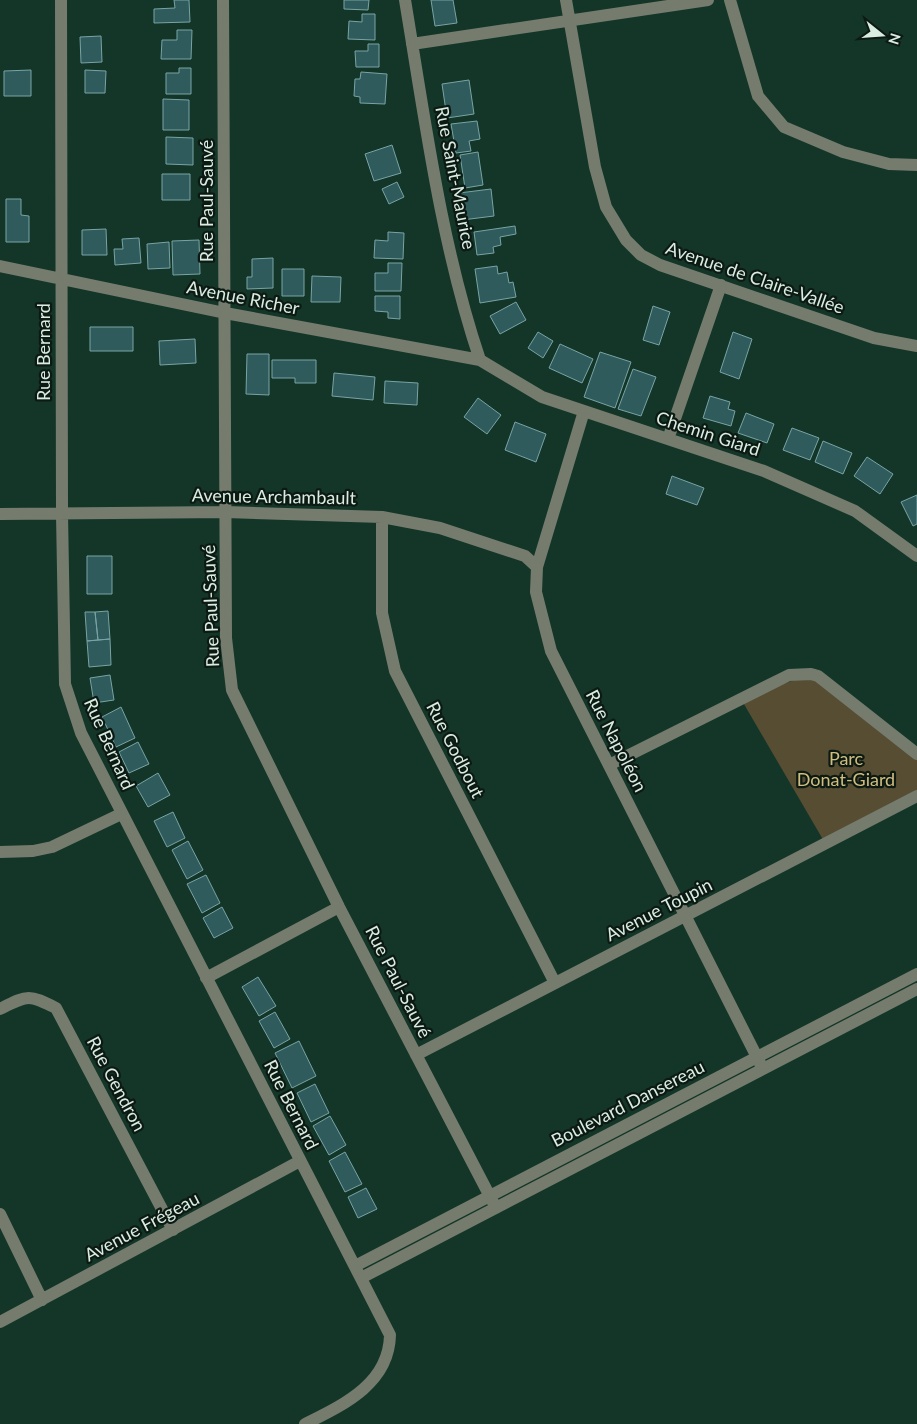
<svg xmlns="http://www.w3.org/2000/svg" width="917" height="1424" viewBox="0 0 917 1424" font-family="Lato,sans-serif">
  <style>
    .green { fill: #564d32 }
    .building { fill: #305b5c; stroke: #78a4a5 }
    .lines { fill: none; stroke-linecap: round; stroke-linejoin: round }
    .minor { stroke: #757c6d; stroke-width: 12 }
    .labels { text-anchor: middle; stroke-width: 4.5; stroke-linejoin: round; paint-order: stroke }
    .street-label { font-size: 18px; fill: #daede3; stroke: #0c1a13 }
    .park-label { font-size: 18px; fill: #d1be7e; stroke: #0c1a13 }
  </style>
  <rect width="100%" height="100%" fill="#143628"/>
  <path class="green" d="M811,674l106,80v42l-92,47 -84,-144z"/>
  <path class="building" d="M174,0h15l1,22 -36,1v-14l21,-1z
    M344,0h25l-1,10 -24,-1z
    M431,0h22l4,23 -22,3z
    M362,14h13v26l-27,-1 1,-18 13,1z
    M177,30h15l-1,29h-30l1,-19h15z
    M101,36l1,26 -21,1 -1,-26z
    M368,44h11v23h-23l-1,-16h13z
    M179,68h12v26h-25v-21h13z
    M31,70v26h-27v-25z
    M85,70l21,1 -1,22h-20z
    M361,72l26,2 -2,30 -25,-1v-6l-6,-1 1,-17h5z
    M469,80l5,34 -27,4 -5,-34z
    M163,99l26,1v30h-26z
    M477,121l3,18 -11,2 2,10 -15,2 -5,-29z
    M166,137l27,1v27l-27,-1z
    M392,145l9,28 -27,8 -9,-27z
    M478,152l5,33 -18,3 -5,-33z
    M162,174h28v26h-28z
    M397,182l7,15 -15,7 -7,-15z
    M491,189l3,27 -32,4 -3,-27z
    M6,199h15v16l8,1v26h-23z
    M515,226l1,8 -16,3 1,8 -8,2 1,6 -17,2 -3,-23z
    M106,229l1,26h-25v-25z
    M388,232l16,1 -1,26 -29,-1 1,-18 13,1z
    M139,238l2,25 -26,2 -1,-16h9l-1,-10z
    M199,240l1,34 -27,1 -1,-34z
    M169,242l1,26 -22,1 -1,-25z
    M273,258v30l-26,1v-12h5v-18z
    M388,263h14l-1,28h-26v-18h13z
    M497,266l1,8 9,-2 2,11 4,-1 3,15 -36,6 -5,-34z
    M282,269h22v27h-22z
    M312,276l29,1 -1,25h-29z
    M375,296h25v23l-12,-1v-6l-13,-1z
    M516,302l10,18 -26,14 -10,-18z
    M653,306l17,6 -11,33 -16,-5z
    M90,327h43v24h-43z
    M538,332l15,9 -10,17 -15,-10z
    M733,332l19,7 -13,40 -19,-7z
    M195,339l1,24 -36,2 -1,-24z
    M560,344l33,15 -11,24 -33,-15z
    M600,352l31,10 -16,46 -31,-11z
    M247,354h22v41l-23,-1z
    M272,360h44v23h-21v-5h-23z
    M633,369l23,8 -15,39 -23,-7z
    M334,373l41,4 -2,23 -41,-4z
    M385,381l33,2 -1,22 -33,-2z
    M710,396l20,6 -2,7 7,2 -4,15 -28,-8z
    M478,398l23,17 -14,19 -23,-17z
    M746,413l28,11 -7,19 -29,-10z
    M515,422l31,12 -10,28 -31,-12z
    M792,428l27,10 -9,22 -27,-10z
    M823,441l29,12 -9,21 -28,-12z
    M867,457l26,17 -13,20 -26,-18z
    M672,476l32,12 -7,17 -31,-11z
    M917,495v29l-4,2 -12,-24z
    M87,556h25v38h-25z
    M108,611l2,28 -12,1 -3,-28z
    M85,612h10l3,28 -11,1z
    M110,639l1,26 -22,2 -2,-26z
    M110,675l4,25 -20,3 -4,-25z
    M121,707l14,31 -19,9 -14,-30z
    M138,742l11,22 -20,9 -10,-21z
    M158,773l12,22 -22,12 -12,-21z
    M173,812l12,26 -18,9 -13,-26z
    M188,841l15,29 -16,9 -15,-29z
    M206,875l14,28 -18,10 -15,-29z
    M222,907l11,21 -19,10 -11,-20z
    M258,977l18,29 -17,10 -17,-29z
    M275,1012l15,27 -16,9 -15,-27z
    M299,1041l17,35 -24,12 -17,-35z
    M315,1084l14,29 -18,9 -14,-29z
    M330,1116l16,29 -17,10 -16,-29z
    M345,1152l17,32 -17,8 -16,-31z
    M366,1188l11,21 -19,9 -10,-21z"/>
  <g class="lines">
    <path class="minor" d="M61,0l1,514 3,170 16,49 309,602c-1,49 -47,70 -85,89
      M223,0l3,638 6,52 107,217 157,301
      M405,0c20,120 36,244 75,360
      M566,0l29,167 11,40 20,33 15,15 19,10 214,73 43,8
      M730,0l28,96 26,31 59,25 46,12 28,1
      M412,44l296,-44
      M0,266l225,47 255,47 62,37 222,74 91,40 62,45
      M584,411l-47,156 -1,25 15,59 212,418
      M668,439l53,-154
      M0,514l226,-2 156,5 58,11 85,28 12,11
      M382,517v96l13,58 160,312
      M609,765l180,-90 22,-1 7,2 99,78
      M0,852l33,-1 19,-4 69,-33
      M206,978l133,-71
      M0,1009c28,-14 28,-15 56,-1l117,222
      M416,1055l501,-259
      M0,1214l42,86
      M355,1266l562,-292
      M361,1278l556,-289
      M0,1322l300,-161"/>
  </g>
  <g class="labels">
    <g class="street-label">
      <text transform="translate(455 178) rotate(79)" y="6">Rue Saint-Maurice</text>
      <text transform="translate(207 201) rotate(-90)" y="6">Rue Paul-Sauvé</text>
      <text transform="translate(755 278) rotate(19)" y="6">Avenue de Claire-Vallée</text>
      <text transform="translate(243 298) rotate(11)" y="6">Avenue Richer</text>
      <text transform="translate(44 352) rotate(-90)" y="6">Rue Bernard</text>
      <text transform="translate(708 434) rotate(18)" y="6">Chemin Giard</text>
      <text transform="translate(274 497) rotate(1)" y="6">Avenue Archambault</text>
      <text transform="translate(211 606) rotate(-92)" y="6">Rue Paul-Sauvé</text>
      <text transform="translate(616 741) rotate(63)" y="6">Rue Napoléon</text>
      <text transform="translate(109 744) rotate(66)" y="6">Rue Bernard</text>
      <text transform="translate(455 750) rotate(63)" y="6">Rue Godbout</text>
      <text transform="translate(659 910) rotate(-27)" y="6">Avenue Toupin</text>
      <text transform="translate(398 982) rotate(63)" y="6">Rue Paul-Sauvé</text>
      <text transform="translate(116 1084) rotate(62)" y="6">Rue Gendron</text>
      <text transform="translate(628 1104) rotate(-27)" y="6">Boulevard Dansereau</text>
      <text transform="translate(291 1105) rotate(63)" y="6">Rue Bernard</text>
      <text transform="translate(142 1227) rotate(-28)" y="6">Avenue Frégeau</text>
    </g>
    <g class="park-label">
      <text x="846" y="765">Parc<tspan x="846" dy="21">Donat-Giard</tspan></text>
    </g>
  </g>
  <g transform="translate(882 35) rotate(107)" stroke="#0c1a13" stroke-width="4" paint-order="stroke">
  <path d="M0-4L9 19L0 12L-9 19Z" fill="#daede3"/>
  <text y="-8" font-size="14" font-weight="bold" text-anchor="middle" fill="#daede3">N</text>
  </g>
</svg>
